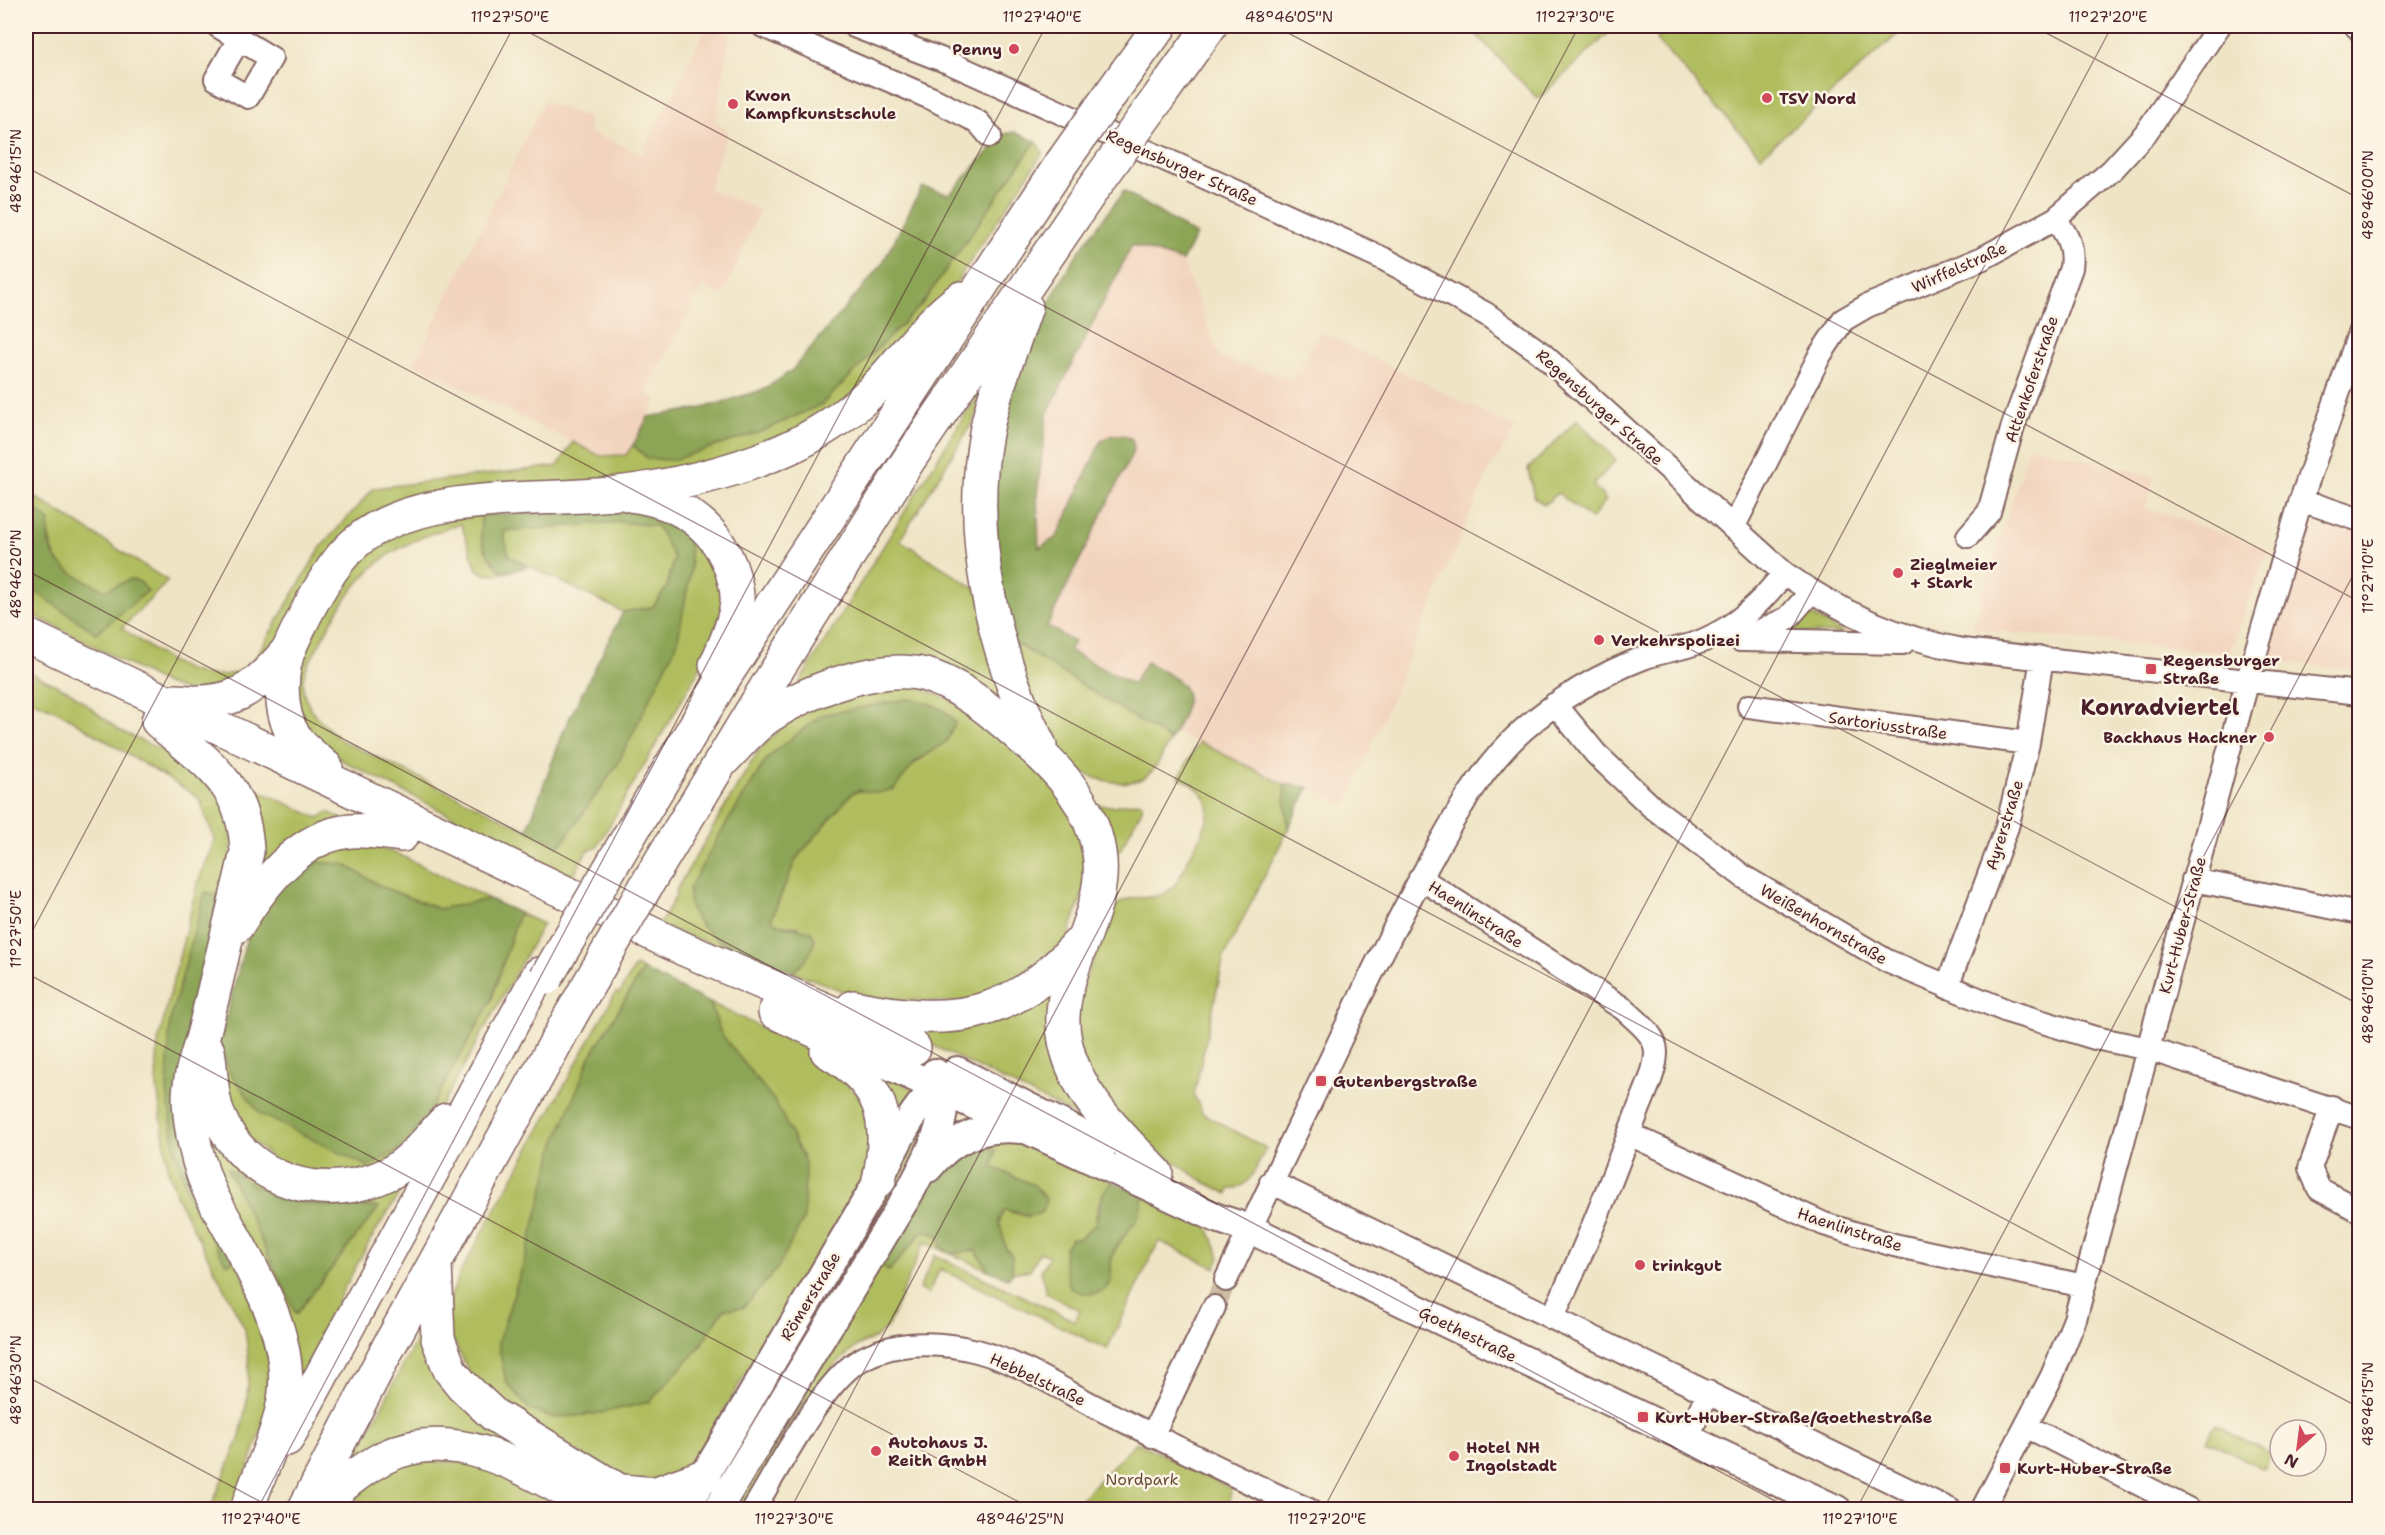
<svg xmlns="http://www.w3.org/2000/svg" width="2385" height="1535" viewBox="0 0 2385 1535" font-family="'Shantell Sans',sans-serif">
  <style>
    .built { fill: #f2d4be }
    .green { fill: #b0bd5e; stroke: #7d6e44; stroke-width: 1.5; fill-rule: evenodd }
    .forest { fill: #8ca455; stroke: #6b6240; stroke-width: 1.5 }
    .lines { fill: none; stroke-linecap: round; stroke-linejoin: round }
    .minor-tunnel { stroke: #cebda6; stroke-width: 22; stroke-dasharray: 22 11; stroke-linecap: butt }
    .minor-casing { stroke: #846461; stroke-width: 26 }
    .major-casing { stroke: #846461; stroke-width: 32 }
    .highway-casing { stroke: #846461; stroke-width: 36 }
    .minor { stroke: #fff; stroke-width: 22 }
    .major { stroke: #fff; stroke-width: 28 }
    .highway { stroke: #fff; stroke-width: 33 }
    .highway-bridge-casing { stroke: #846461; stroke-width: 36; stroke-linecap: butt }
    .highway-bridge { stroke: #fff; stroke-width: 33 }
    .ticks { fill: none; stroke: #4a1f2b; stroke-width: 1.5; stroke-opacity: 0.45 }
    .poi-dot { fill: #d1495b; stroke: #fcf5e5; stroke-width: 2 }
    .labels { text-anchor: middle; stroke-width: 5; stroke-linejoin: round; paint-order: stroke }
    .poi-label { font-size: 16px; font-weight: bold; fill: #4a1f2b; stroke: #fcf5e5; text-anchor: start }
    .street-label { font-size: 16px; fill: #4a1f2b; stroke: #fcf5e5 }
    .park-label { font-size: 16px; fill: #694e3a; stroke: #fcf5e5 }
    .district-label { font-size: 22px; font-weight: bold; fill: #4a1f2b; stroke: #fcf5e5 }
    .neatline { fill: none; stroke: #4a1f2b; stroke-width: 2 }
    .ticks-label { font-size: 15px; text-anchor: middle; fill: #4a1f2b }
  </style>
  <rect width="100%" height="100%" fill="#fcf5e5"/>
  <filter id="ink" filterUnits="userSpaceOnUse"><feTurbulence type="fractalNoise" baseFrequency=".0167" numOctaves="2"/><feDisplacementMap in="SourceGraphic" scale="12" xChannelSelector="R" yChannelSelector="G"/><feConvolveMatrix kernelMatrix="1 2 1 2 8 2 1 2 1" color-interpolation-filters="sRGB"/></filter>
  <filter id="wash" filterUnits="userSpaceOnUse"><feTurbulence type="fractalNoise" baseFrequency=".008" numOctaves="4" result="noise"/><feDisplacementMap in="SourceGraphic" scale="24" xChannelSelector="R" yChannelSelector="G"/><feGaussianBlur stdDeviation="1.35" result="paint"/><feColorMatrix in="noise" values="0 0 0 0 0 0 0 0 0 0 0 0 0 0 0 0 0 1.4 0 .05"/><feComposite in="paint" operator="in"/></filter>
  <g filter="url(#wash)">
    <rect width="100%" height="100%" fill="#efe4c5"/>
    <path class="built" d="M707,26l24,1 -15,95 12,9 -19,58 50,21 -35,85 -21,-9 -57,106 11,8 -31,55 -26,1 -186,-92 130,-263 45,17v14l53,22z
      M1132,245l50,16 38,97 71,21 30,-47 195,96 -26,40 -144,337 -37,-18 -25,-3 -110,-52 -132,-97 -5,-140 10,-81z
      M2029,446l125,30 -8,32 122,41 -39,104 -257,-24z
      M2311,512l48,17v142l-95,-12z"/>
    <path class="green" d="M1468,26h148l-78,73z
      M1672,26h235l-146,130 -105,-117z
      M1036,141l7,12 -88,131 -110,121 -114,59 -346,48 -131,168 -64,12 -24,-8 -140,-73v-26l70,48 35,-54 -25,11 -26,-11 -23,-16 -10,-32 -16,-25 -5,2v-17l142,90 -46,47c37,26 87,70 131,34l68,-115 53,-59 184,-22 15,-24 27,14 26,-1 7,-10 15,14 174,-55 100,-100z
      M997,369l-26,56 -71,115 85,55 34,130 -65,-47 -162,16 170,-275z
      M1577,420l39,40 -23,25 13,15 -15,19 -33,-26 -14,12 -10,-8 -6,-28z
      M481,515c-2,28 3,38 22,58l-15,2 -11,-5 -16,-46c-75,21 -106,49 -141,119 -6,12 -18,28 -17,42 0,23 22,41 38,55l219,106 57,-81 71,-232 6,-3 33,61 -20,65 -110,191 -10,4 -18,32 -33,-24 -212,-108c-13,-11 -31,-36 -32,-54 0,-7 5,-16 7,-23 14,-50 45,-111 93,-137 28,-14 59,-17 89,-22z
      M620,522l38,4 16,32 -7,29 -14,20 -30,5 -114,-56 -6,-25z
      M1806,612l38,22 -63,-2z
      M1014,642l156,98c-15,29 -20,46 -56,42 -70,-8 -81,-85 -100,-140z
      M26,671l43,20 50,39 72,34 43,50 -7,85 -21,-7 -36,129 56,243 12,-5 39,123 -42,127h-25l30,-72 7,-37 2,-38 -4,-33 -68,-132 -9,-27 -12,-91 2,-37 39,-157 18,-45 -17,-43 -139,-85 -33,-14z
      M907,682l65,27 85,82 24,43 6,47 -20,59 -86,64 -122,-7 -66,-25 8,-7 -2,-38 -22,-3 -6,-4 25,-61 56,-66 13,-3 45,-23 37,-26 -132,-21 -49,40 -77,129 33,52 15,9 -48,-13 -30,-12 18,-31 -2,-2 83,-141 20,-20 22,-19 24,-16z
      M1199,742l85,42 4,45 -64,128 -30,138 9,19 63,34c-8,15 -16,42 -36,41l-2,5 -25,-13 -55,-37 -59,-59 -17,-73 41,-103c15,-19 37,-5 55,-18 11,-8 16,-24 22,-35 19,-36 34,-57 -11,-79z
      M236,780l82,38 10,-6 27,13 -98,61z
      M1139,802l3,1v6l-22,41 -5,3 -18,-48 16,1z
      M360,843l36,10 93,46 -50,10 -57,-22 -38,-23 -74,32 58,-49z
      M519,913l24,11 -111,199 -53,47 -85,5 -60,-48 -15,-84 183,104 26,-34 63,-112z
      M635,966l8,4 -53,87 -92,286 32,67 26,8 44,-5 49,-11 49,-53 26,-40 52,-206 -55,-69 -11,-31 101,48 59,56 -2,69 -107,175c-23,26 -57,110 -85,122 -13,6 -31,7 -45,10l-93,-53 -65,-50 -25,-51 2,-30 9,-24 157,-283 3,2z
      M1054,981l43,145 -202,-99z
      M204,1062l62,118 149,-11 -44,70 -30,55 -47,101 -85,-230zM228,1169c55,41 87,34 151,38l-83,107z
      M870,1068l47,22 -21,42z
      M919,1125l8,5 -28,52 -155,258 20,-42z
      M1007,1136l106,46c-30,29 -13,61 -2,95 -5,-35 29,-46 32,-81l65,31 12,30 -5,11 -56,-27 -52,108 -167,-80 -12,25 -9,-5 16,-34 140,66 5,-11 -34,-17 -5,-23 8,-14 -9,-4 -10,18 -18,3c1,-8 2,-18 -6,-24l-7,-26 5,-13 25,7 5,-32 -42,-18 1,-11 -19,-14z
      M924,1230l14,6 3,10 19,7 7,-3h9l12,20 -64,-28 -36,84 -11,11 -18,8 -22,18 -31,37 -63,109 -16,1 151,-246 11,7z
      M422,1329l113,133 -182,-1z
      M2215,1425l56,29 -7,15 -57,-29z
      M1136,1442l95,46 -2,20 -158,1z
      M465,1456l104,53h-52l-9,-5 -12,3 -18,-2 -9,4 -40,1 -12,-6 -10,5 -74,1 65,-50z"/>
    <path class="forest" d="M1014,132l22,9 -114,163 -100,100 -59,27 -90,29 -25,-1 -15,-14 15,-28 55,-9 62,-19 27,-19 89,-104 41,-79 28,7 54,-60z
      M1124,191l72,44 -14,26 -50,-16 -85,169 -10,81 2,53 18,-11 44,-96c12,-7 19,-9 31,-2l2,8 -3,9 -84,170 27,16 -5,9 64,33 13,-22c48,24 51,30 24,78l-156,-98c-9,-38 -19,-77 -22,-117 -5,-83 31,-177 71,-248 16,-30 41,-58 61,-86z
      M31,506l19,15c-10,41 25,55 56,69l25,-11 9,3 8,9 -52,42 -70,-48v-77z
      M652,508l36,25 3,36 -14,75 -60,121 -57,81 -33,-16 38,-103 58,-115 30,-5 14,-20 7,-29 -17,-32 -37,-4 -117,9 6,25 19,11 -25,6c-19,-20 -24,-30 -22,-58z
      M908,699c16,2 39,8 47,24l-8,18 -32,21 -21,27 -16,4 -19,-3 -7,3 -56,66 -25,60 6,5 33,7 5,7c-2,15 -11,25 -22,34 -37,-15 -109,-32 -104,-83l31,-55 46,-74 8,-8 48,-37z
      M1284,784l25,3 -21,42z
      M316,862l28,2 38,23 57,22 50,-10 30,14 -28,88 -63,112 -26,34 -33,20 -109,-53 -30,-41 -11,-30 27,-102 24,-45z
      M205,892l22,7 -42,159 53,201 -12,5 -39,-72 -12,-42 -8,-61 3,-68z
      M643,970l67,33 11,31 55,69 29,59 -1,56 -27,51 -34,39 -19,1 -26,40 -49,53 -49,11 -44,5 -26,-8 -24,-28 -8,-39 29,-90 28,-109 35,-87z
      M974,1142l22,8 -4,17 42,18 12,14 -3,13c-14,8 -24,-1 -39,-2l-5,10 7,29 6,7v17l-4,5 -20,-8 -12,-20 -26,4 -9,-7 -3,-11 -14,-6 -35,41 -11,-7 54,-84z
      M227,1168c53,39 89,39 152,39l-83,107z
      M1113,1182l30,14c-3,33 -18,31 -30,57 -4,8 -1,14 -2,23 -2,22 -26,20 -41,12l-6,-26 1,-15 7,-9 7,1 16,-15 9,-33z"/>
  </g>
  <g filter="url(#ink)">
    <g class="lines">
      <path class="minor-tunnel" d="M1214,1307l12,-27"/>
      <defs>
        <path id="minor" d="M218,26l53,32 -23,39 -32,-18 23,-40
          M763,26l170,73 45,23 12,14
          M854,26l94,36 274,123 162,74 102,55 55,39 243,220c55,39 112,65 179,77l397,43
          M2356,26l4,4
          M2301,500l59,20
          M1733,528l87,-173 23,-35 24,-14 116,-48 72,-39 57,-49 33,-36 74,-108
          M1968,536l21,-24 24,-86 58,-158c3,-21 -4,-34 -16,-49
          M1747,637l41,-19 23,-26
          M1740,640l163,3
          M1555,704l41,50 55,52 93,71 143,84 120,50 88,27 54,11 211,69
          M1749,706l279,37
          M1420,878l204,131c11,11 32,25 32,43 0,20 -12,42 -19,61 -26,69 -53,139 -85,205
          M2193,880l167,33
          M1947,987l60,-160 21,-84 14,-85
          M2332,1107l-22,61 9,21 41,22
          M1629,1134l195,90 70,21 190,41
          M1271,1182l679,328
          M1226,1280c37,-80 76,-159 113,-238 28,-60 57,-119 89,-177 26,-48 54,-98 95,-135 35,-31 76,-55 120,-72 19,-7 40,-9 59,-17 35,-15 59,-38 82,-68
          M2026,1426l164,84
          M1152,1436l62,-129
          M1687,1439l21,-47
          M753,1510c24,-39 68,-125 104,-148 35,-22 81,-21 120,-11 41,11 81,36 119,56 70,35 141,71 213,103
          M1982,1510l70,-134 23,-57 177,-654 49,-165 59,-169"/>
        <path id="major" d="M863,1053l354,165 33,11 587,281
          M957,1071l146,74
          M928,1168c24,-30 54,-43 93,-39
          M684,1510c61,-105 123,-210 186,-315 18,-30 35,-78 61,-101 13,-10 27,-13 43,-14
          M717,1510l195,-322c17,-34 45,-77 23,-115"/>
        <path id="highway" d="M1127,71l33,-45
          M1162,93l48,-67
          M1026,307c-14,41 -32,83 -40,126 -19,103 7,221 54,313
          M630,495c45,5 83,27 100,71 4,11 8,25 7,37 -3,22 -12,42 -21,62
          M26,635l658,314 230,99
          M175,701c56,6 78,-9 113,-51
          M158,721c47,41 87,62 89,131 -14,59 -28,117 -42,176 -6,25 -16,45 -16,71 1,31 9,68 23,97 30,59 80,127 73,197 -5,41 -26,78 -38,117
          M720,763c16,-15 31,-35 49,-47 39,-26 117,-56 163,-39 36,13 65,39 93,64 35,29 66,64 74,111 11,65 -48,122 -34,189 11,55 54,93 91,132
          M326,767c-10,-9 -23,-18 -31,-29 -17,-27 -16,-68 -3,-96 14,-30 38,-78 63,-99 60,-53 179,-41 255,-49 60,-7 119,-20 174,-44 30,-13 62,-34 86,-57 32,-31 54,-69 91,-95
          M616,858l109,-182 336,-512
          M653,874l117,-193 138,-220 184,-271
          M237,926c25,-41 62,-91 114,-95 17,-1 34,2 51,4
          M853,1007c94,19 158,14 224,-62
          M775,1012l88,41
          M208,1051c4,21 2,42 10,63 27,69 108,91 172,59 22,-12 39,-35 56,-53
          M827,1051c56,32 65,69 52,129
          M435,1263l3,76 12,31 12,15 32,30 157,95
          M287,1439l252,-465
          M622,1491l32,3 50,-18
          M304,1510l84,-162 183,-333
          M315,1510c22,-20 44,-40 70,-53 74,-36 151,19 215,53"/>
      </defs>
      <use href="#minor" class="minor-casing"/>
      <use href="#major" class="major-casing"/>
      <use href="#highway" class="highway-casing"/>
      <use href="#minor" class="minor"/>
      <use href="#major" class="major"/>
      <use href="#highway" class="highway"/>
      <defs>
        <path id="highway-bridge" d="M1061,164l66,-93
          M1092,190l70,-97
          M546,978l70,-120
          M571,1015l82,-141"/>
      </defs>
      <use href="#highway-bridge" class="highway-bridge-casing"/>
      <use href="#highway-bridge" class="highway-bridge"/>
    </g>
  </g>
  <path class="ticks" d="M517,26l1843,979M1275,26l1085,576M2033,26l327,173M26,167l2334,1241M26,570l1766,940M26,943l488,-917M26,973l1008,537M26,1376l250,134M257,1510l789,-1484M790,1510l789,-1484M1323,1510l789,-1484M1856,1510l504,-948"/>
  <g class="poi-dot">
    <circle cx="1014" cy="49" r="6"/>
    <circle cx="1767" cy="98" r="6"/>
    <circle cx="733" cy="104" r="6"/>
    <circle cx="1898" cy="573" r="6"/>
    <circle cx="1599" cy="640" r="6"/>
    <rect x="2145" y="663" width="12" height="12" rx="3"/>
    <circle cx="2269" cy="737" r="6"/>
    <rect x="1315" y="1075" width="12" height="12" rx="3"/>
    <circle cx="1640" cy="1265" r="6"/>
    <rect x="1637" y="1411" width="12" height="12" rx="3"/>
    <circle cx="876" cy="1451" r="6"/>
    <circle cx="1454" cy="1456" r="6"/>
    <rect x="1999" y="1462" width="12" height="12" rx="3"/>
  </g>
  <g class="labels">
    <g class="poi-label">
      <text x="1002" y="55" text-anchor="end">Penny</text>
      <text x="745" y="101">Kwon<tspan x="745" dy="18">Kampfkunstschule</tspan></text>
      <text x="1779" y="104">TSV Nord</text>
      <text x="1910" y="570">Zieglmeier<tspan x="1910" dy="18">+ Stark</tspan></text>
      <text x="1611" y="646">Verkehrspolizei</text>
      <text x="2163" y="666">Regensburger<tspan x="2163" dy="18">Straße</tspan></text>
      <text x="2257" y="743" text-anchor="end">Backhaus Hackner</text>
      <text x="1333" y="1087">Gutenbergstraße</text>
      <text x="1652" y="1271">trinkgut</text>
      <text x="1655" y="1423">Kurt-Huber-Straße/Goethestraße</text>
      <text x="888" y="1448">Autohaus J.<tspan x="888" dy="18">Reith GmbH</tspan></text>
      <text x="1466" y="1453">Hotel NH<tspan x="1466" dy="18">Ingolstadt</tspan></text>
      <text x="2017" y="1474">Kurt-Huber-Straße</text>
    </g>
    <g class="street-label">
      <text transform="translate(1182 167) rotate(24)" y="6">Regensburger Straße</text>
      <text transform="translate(1959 267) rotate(-24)" y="6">Wirffelstraße</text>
      <text transform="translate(2031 379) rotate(-71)" y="6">Attenkoferstraße</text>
      <text transform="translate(1600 407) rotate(42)" y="6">Regensburger Straße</text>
      <text transform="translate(1888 725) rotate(8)" y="6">Sartoriusstraße</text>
      <text transform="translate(2004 825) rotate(-73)" y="6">Ayrerstraße</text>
      <text transform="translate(1476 914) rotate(33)" y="6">Haenlinstraße</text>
      <text transform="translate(1824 924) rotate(30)" y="6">Weißenhornstraße</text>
      <text transform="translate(2182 925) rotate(-75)" y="6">Kurt-Huber-Straße</text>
      <text transform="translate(1850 1229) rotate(18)" y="6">Haenlinstraße</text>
      <text transform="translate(810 1296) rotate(-59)" y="6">Römerstraße</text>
      <text transform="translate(1468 1334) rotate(26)" y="6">Goethestraße</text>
      <text transform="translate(1038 1379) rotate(25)" y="6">Hebbelstraße</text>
    </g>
    <g class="park-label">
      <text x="1142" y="1485">Nordpark</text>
    </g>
    <g class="district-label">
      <text x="2160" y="715">Konradviertel</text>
    </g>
  </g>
  <rect width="2385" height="1535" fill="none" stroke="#fcf5e5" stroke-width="66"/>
  <g transform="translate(2298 1448) rotate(208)"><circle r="28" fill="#fcf5e5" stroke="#b59f9b" stroke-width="1.5"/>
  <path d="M0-4.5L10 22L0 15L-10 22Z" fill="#d1495b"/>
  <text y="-9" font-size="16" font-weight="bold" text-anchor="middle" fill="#4a1f2b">N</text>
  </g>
  <rect x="33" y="33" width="2319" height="1469" class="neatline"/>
  <g class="ticks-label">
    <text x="510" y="22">11°27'50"E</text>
    <text x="1042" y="22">11°27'40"E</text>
    <text x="1289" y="22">48°46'05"N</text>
    <text x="1575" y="22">11°27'30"E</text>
    <text x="2108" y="22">11°27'20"E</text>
    <text transform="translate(16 171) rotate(-90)" y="5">48°46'15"N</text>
    <text transform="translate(2368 195) rotate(-90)" y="5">48°46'00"N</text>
    <text transform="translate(16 574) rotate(-90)" y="5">48°46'20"N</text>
    <text transform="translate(2368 576) rotate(-90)" y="5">11°27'10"E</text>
    <text transform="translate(16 929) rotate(-90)" y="5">11°27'50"E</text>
    <text transform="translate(2368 1001) rotate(-90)" y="5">48°46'10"N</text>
    <text transform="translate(16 1380) rotate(-90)" y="5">48°46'30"N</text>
    <text transform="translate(2368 1404) rotate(-90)" y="5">48°46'15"N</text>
    <text x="261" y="1524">11°27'40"E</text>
    <text x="794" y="1524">11°27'30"E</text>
    <text x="1020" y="1524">48°46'25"N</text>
    <text x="1327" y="1524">11°27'20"E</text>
    <text x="1860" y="1524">11°27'10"E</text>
  </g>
</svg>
